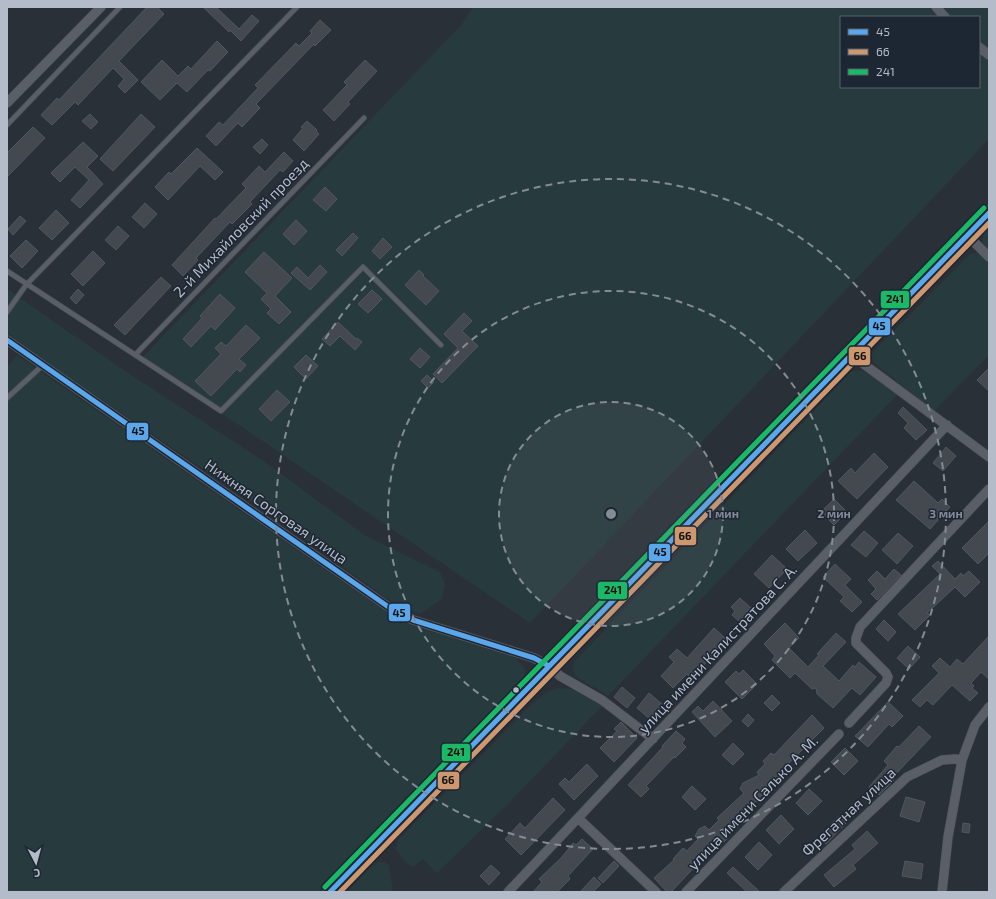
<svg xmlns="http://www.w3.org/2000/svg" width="996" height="899" viewBox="0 0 996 899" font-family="'Exo 2',sans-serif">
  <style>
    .green { fill: #273a3e; fill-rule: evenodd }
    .building { fill: #444950; stroke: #52575f }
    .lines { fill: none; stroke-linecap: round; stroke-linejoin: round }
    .lane-casing { stroke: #484c53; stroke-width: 6 }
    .street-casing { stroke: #484c53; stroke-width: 10 }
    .primary-casing { stroke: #484c55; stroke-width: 16 }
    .lane { stroke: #5a5e66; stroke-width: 4.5 }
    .street { stroke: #5a5e66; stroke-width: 9 }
    .primary { stroke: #5c6168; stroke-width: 15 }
    .bus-1-casing { stroke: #1d2633; stroke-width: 8 }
    .bus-2-casing { stroke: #1d2633; stroke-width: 8 }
    .bus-3-casing { stroke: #1d2633; stroke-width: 8 }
    .bus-1 { stroke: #5aa8eb; stroke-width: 5 }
    .bus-2 { stroke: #cd976f; stroke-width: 5 }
    .bus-3 { stroke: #1ab867; stroke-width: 5 }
    .ring { fill: none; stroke: #848b96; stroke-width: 2; stroke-dasharray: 7 5 }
    .bus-dot { fill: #b4bcc9; stroke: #1d2633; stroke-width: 1.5 }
    .labels { text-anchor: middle; stroke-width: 3; stroke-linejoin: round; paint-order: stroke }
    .street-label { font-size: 15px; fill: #b4bcc9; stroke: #1d2633 }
    .centre { fill: #848b96; stroke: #1d2633; stroke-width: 2 }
    .ring-label { font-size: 12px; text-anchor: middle; font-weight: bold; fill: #848b96; stroke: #1d2633; stroke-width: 3; stroke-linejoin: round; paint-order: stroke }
    .line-badge { stroke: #1d2633; stroke-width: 1.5 }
    .pale-badge-label { font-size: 11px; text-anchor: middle; font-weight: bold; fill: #111 }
  </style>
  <rect width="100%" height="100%" fill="#2a3038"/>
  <path class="green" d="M473,7h516v132l-459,484 -303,-206 -87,-57 322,-336zM841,17h138v70h-138z
    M989,229v26l-7,-11 1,-9z
    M976,253l5,2 8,9v91l-55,56 -60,-48 -3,-7 2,-4 97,-98z
    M7,289l124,86 131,85 104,76 74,36 5,12 -3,15 -22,15 -28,-12 -127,-91 -229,-156 -29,-22z
    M17,355l369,257 25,13 105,33 9,11v6l-4,5 -203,212h-311v-525z
    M861,370l7,3 29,22 -289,301 -33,-20 -2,-7 1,-7 278,-291z
    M557,688l19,1 27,16 -94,98 -72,70 -14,-14 -10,8c-8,-4 -13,-11 -17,-19l3,-9 131,-133 16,-14z
    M379,862h6l4,3 4,27h-46l22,-23z"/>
  <path class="building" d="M147,7h10l7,7 -45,47 19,19 -13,13 -7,-7 6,-7 -11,-11 -35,37 -3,-3 -23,23 -11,-10 16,-17 2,2z
    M203,7h13l23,22 13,-14 7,6 -18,20 -11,-11 -1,2z
    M320,20l11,10 -16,16 -1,-2 -58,60 4,4 -18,19 -4,-4 -22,23 -10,-10 13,-14 4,3 35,-37 -3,-3 41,-42 3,3 13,-13 -2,-2z
    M217,41l11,11 -18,19 -2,-1 -21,22 -10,-9 -17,17 -19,-18 21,-22 16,16 10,-10 3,3z
    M365,60l12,11 -29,31 2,2 -16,17 -11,-11 24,-25 -3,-3z
    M90,114l8,8 -7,7 -9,-8z
    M141,114l14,13 -42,44 -13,-12z
    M307,121l10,9 -1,1 3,3 -15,17 -11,-11 10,-12 -2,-1z
    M33,127l12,11 -38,39v-24z
    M262,139l6,6 -8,9 -7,-7z
    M83,142l15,14 -11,11 16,17 -23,24 -9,-8 18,-20 -14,-13 -15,15 -9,-9z
    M197,148l26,24 -8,8 -15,-14 -32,34 -13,-13 14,-15 2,2z
    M284,152l9,9 -10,11 -3,-2 -30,32 2,2 -20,20 -2,-2 -34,36 2,2 -15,16 -11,-11 43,-47 1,1 30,-31 -4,-4 17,-18 6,6z
    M325,187l12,12 -11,12 -13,-11z
    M145,203l12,11 -13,14 -12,-11z
    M56,210l13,13 -17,17 -13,-12z
    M20,216l6,5 -13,14 -5,-6z
    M296,220l11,11 -13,14 -11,-11z
    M118,226l11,10 -13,14 -11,-10z
    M353,233l5,5 -16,18 -6,-6z
    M383,238l9,9 -12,12 -8,-8z
    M26,240l12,11 -16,17 -12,-12z
    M93,251l12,12 -22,23 -12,-12z
    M264,252l28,26 -17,18 16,16 -12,12 -12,-11 4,-4 -10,-10 6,-6 -22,-21z
    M320,265l7,7 -17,18 -19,-17 6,-6 11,11z
    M419,270l5,5 -1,1 16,15 -13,14 -21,-20z
    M161,277l10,9 -46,49 -11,-10z
    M78,289l6,6 -8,9 -6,-6z
    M372,290l10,9 -14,14 -10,-9z
    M220,294l15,14 -20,22 -4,-4 -20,21 -8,-8 19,-21 -2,-2z
    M464,313l8,8 -10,10 16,15 -36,37 -9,-9 25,-26 -14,-14z
    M338,322l18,17 1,-1 5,4 -7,8 -15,-14 -10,10 -8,-7z
    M246,325l14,13 -21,21 7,6 -6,7 -3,-3 -26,27 -16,-15 26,-27 -6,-6 6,-6 5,4z
    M420,348l10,9 -10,11 -10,-9z
    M306,355l12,11 -12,13 -12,-12z
    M989,368v23l-12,-11z
    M427,375l7,7 -6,6 -7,-7z
    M277,390l13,12 -19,19 -12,-12z
    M903,407l24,23 -11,10 -12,-12 4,-5 -10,-10z
    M946,447l10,9 -13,15 -10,-8z
    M874,453l14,14 -31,32 -19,-18 13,-13 4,5z
    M914,481l24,22 4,-4 8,8 -20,22 -34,-29z
    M834,499l13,13 -13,13 -13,-13z
    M989,521v32l-11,11 -16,-16z
    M805,530l12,13 -19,18 -12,-12z
    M864,531l14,12 -12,14 -15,-12z
    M898,533l15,13 -16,18 -15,-14z
    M772,555l15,14 -18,19 -15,-14z
    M938,561l17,18 6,-6 2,3 6,-5 11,11 -15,15 -10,-10 -28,26 3,2 -15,15 -17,-16 42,-40 -8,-8z
    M835,564l16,15 -6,6 17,17 -10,10 -12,-11 4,-4 -21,-20z
    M894,569l7,6 -24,25 -6,-6 5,-5 -8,-9 9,-9 8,8z
    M740,598l12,11 -12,13 -8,-7 3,-4 -4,-4z
    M884,620l12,12 -8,9 -12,-12z
    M785,623l14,15 -10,10 19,19 11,-12 -2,-1 19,-21 10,9 -23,24 16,15 14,-16 2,2 4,-5 17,15 -16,18 -8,-7 -19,20 -16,-14 -1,-6 -4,1 -17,-16 -5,5 -18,-18 3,-4 -11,-12z
    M714,628l12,11 -34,40 -5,-5 -14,14 -12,-12 13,-14 -5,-5 8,-8 10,9z
    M989,636v43l-8,-7 -10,11 3,3 -2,2 6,5 -8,8 -18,-16 -19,20 -6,-5 -7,7 -8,-7 27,-27 -7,-7 8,-8 10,9 7,-8 6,5z
    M908,646l12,11 -11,12 -12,-11z
    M743,670l14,14 -15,15 -17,-17 11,-11 3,3z
    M622,687l13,11 -8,10 -13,-11z
    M649,693l14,12 -12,15 -14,-12z
    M772,695l8,8 -8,8 -8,-8z
    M713,701l19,20 -17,16 -23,-25 6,-6 5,5z
    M888,702l15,14 -11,11 -3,-3 -21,23 -13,-11z
    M748,714l6,6 -6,7 -6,-6z
    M812,715l12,13 -39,39 2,1 -23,22 2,1 -42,44 4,3 -7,7 -3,-3 -47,50h-4l-13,-14 20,-18 -1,-1 10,-11 4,3 11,-12 -3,-3 4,-7 6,-3 4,4 10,-10 -2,-2 27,-25 -4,-4 3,-6 16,-8 -2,-3 8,-8 -2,-3 8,-8 3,2z
    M621,722l16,16 -23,24 -14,-14 17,-17 -3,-2z
    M919,726l12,11 -39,41 2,2 -15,15 -10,-8 19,-22 -4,-4 13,-15 2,1z
    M676,731l9,8 -3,4 4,4 -11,11 -1,-1 -28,29 3,3 -8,8 -13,-12 35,-38 -1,-1z
    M733,743l11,11 -11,11 -11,-10z
    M845,748l13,13 -14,14 -13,-13z
    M587,764l11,12 -24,24 -15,-16 6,-6 4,4z
    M692,786l14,13 -11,11 -13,-13z
    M809,789l13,12 -14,14 -12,-12z
    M906,797l19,5 -6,20 -19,-6z
    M553,798l12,12 -44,45 -16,-16 15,-16 5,5z
    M781,815l13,14 -15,15 -13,-14z
    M839,816l7,7 -20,21 -7,-7z
    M963,823l7,1 -1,9 -7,-1z
    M867,831l11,12 -25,22 3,4 -22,18 -10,-12 31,-26 -3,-4z
    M582,839l11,10 -25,27 2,3 -13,13h-24l9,-10 -3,-3 23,-22 11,-14 3,2z
    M759,842l13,13 -14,15 -13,-13z
    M614,861l5,5 -16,17 -5,-5z
    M905,861l18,3 -2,15 -19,-3z
    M491,865l9,8 -11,12 -9,-9z
    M733,867l27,25h-13l-20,-19z
    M594,877l7,7 -8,8h-13z"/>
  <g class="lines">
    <defs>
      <path id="lane" d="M7,125l113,-118
        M7,271l214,140 142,-144 78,78
        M7,312l19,-27 271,-278
        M135,355l229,-237
        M7,398l36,-33"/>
      <path id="street" d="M936,7l9,10
        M979,47l10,8
        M7,103l94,-96
        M967,235l22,22
        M7,340l383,268 23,12 121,38 15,8 11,10 42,24 51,39
        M852,353l13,12 124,92
        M849,723l37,-40 2,-6 -2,-4 -30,-30v-5l4,-11 129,-138
        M578,818l78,74
        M508,892l70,-74 369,-393
        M686,892l153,-158
        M784,892l123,-115 35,-17 13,-1 7,1
        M942,892l6,-55 14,-77 13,-35 14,-18"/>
      <path id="primary" d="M330,892l659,-679"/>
    </defs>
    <use href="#lane" class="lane-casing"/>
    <use href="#street" class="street-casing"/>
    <use href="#primary" class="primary-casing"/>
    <use href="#lane" class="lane"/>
    <use href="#street" class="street"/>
    <use href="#primary" class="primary"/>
    <defs>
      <path id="bus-1" d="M7,340l383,268 23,12 121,38 15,8
        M330,892l659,-679"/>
      <path id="bus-2" d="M340,892l649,-669"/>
      <path id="bus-3" d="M325,887l659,-679"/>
    </defs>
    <use href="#bus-1" class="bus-1-casing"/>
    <use href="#bus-2" class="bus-2-casing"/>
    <use href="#bus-3" class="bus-3-casing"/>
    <use href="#bus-1" class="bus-1"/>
    <use href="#bus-2" class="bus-2"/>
    <use href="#bus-3" class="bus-3"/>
  </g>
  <circle cx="611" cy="514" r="112" fill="#848b96" fill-opacity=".12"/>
  <g class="ring">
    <circle cx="611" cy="514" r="112"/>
    <circle cx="611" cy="514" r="223"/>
    <circle cx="611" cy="514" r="335"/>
  </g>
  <circle class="bus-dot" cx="516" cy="690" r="3.5"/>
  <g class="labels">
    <g class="street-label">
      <text transform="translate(241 228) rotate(-46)" y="5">2-й Михайловский проезд</text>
      <text transform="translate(276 512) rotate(35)" y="5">Нижняя Сорговая улица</text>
      <text transform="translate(718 649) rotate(-47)" y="5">улица имени Калистратова С. А.</text>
      <text transform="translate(753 803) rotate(-46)" y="5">улица имени Салько А. М.</text>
      <text transform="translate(849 812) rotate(-43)" y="5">Фрегатная улица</text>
    </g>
  </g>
  <circle cx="611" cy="514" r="6" class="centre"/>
  <g class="ring-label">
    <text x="723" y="518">1 мин</text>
    <text x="834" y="518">2 мин</text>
    <text x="946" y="518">3 мин</text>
  </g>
  <g class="line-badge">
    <rect x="880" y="290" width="30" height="19" rx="4" fill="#1ab867"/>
    <rect x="868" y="317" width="23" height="19" rx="4" fill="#5aa8eb"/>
    <rect x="848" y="346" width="23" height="20" rx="4" fill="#cd976f"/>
    <rect x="126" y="422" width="23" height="19" rx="4" fill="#5aa8eb"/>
    <rect x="674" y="526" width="23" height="20" rx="4" fill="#cd976f"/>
    <rect x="648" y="543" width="23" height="19" rx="4" fill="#5aa8eb"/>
    <rect x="597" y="581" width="31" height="19" rx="4" fill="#1ab867"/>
    <rect x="388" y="603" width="23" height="19" rx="4" fill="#5aa8eb"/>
    <rect x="441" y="743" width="30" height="19" rx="4" fill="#1ab867"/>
    <rect x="437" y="771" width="23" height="19" rx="4" fill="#cd976f"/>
  </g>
  <g class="pale-badge-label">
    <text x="895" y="303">241</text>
    <text x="879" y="330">45</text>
    <text x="860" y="360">66</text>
    <text x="138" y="435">45</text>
    <text x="685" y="540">66</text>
    <text x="660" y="556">45</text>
    <text x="613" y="594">241</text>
    <text x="399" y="617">45</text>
    <text x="456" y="756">241</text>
    <text x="448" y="784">66</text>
  </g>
  <rect width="996" height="899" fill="none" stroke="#b4bcc9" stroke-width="16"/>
  <rect x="840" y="16" width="140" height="72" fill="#1d2633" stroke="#59626f"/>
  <rect x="848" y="29" width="20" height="6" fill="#5aa8eb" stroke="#59626f"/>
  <text x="876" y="36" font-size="12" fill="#b4bcc9">45</text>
  <rect x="848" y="49" width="20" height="6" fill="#cd976f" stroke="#59626f"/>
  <text x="876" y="56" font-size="12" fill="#b4bcc9">66</text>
  <rect x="848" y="69" width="20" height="6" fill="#1ab867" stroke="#59626f"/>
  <text x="876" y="76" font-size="12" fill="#b4bcc9">241</text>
  <g transform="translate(36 863) rotate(174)" stroke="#1d2633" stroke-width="3" paint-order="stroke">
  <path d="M0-3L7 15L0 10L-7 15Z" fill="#b4bcc9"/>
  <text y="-6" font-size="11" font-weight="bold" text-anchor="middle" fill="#b4bcc9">С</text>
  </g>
</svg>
